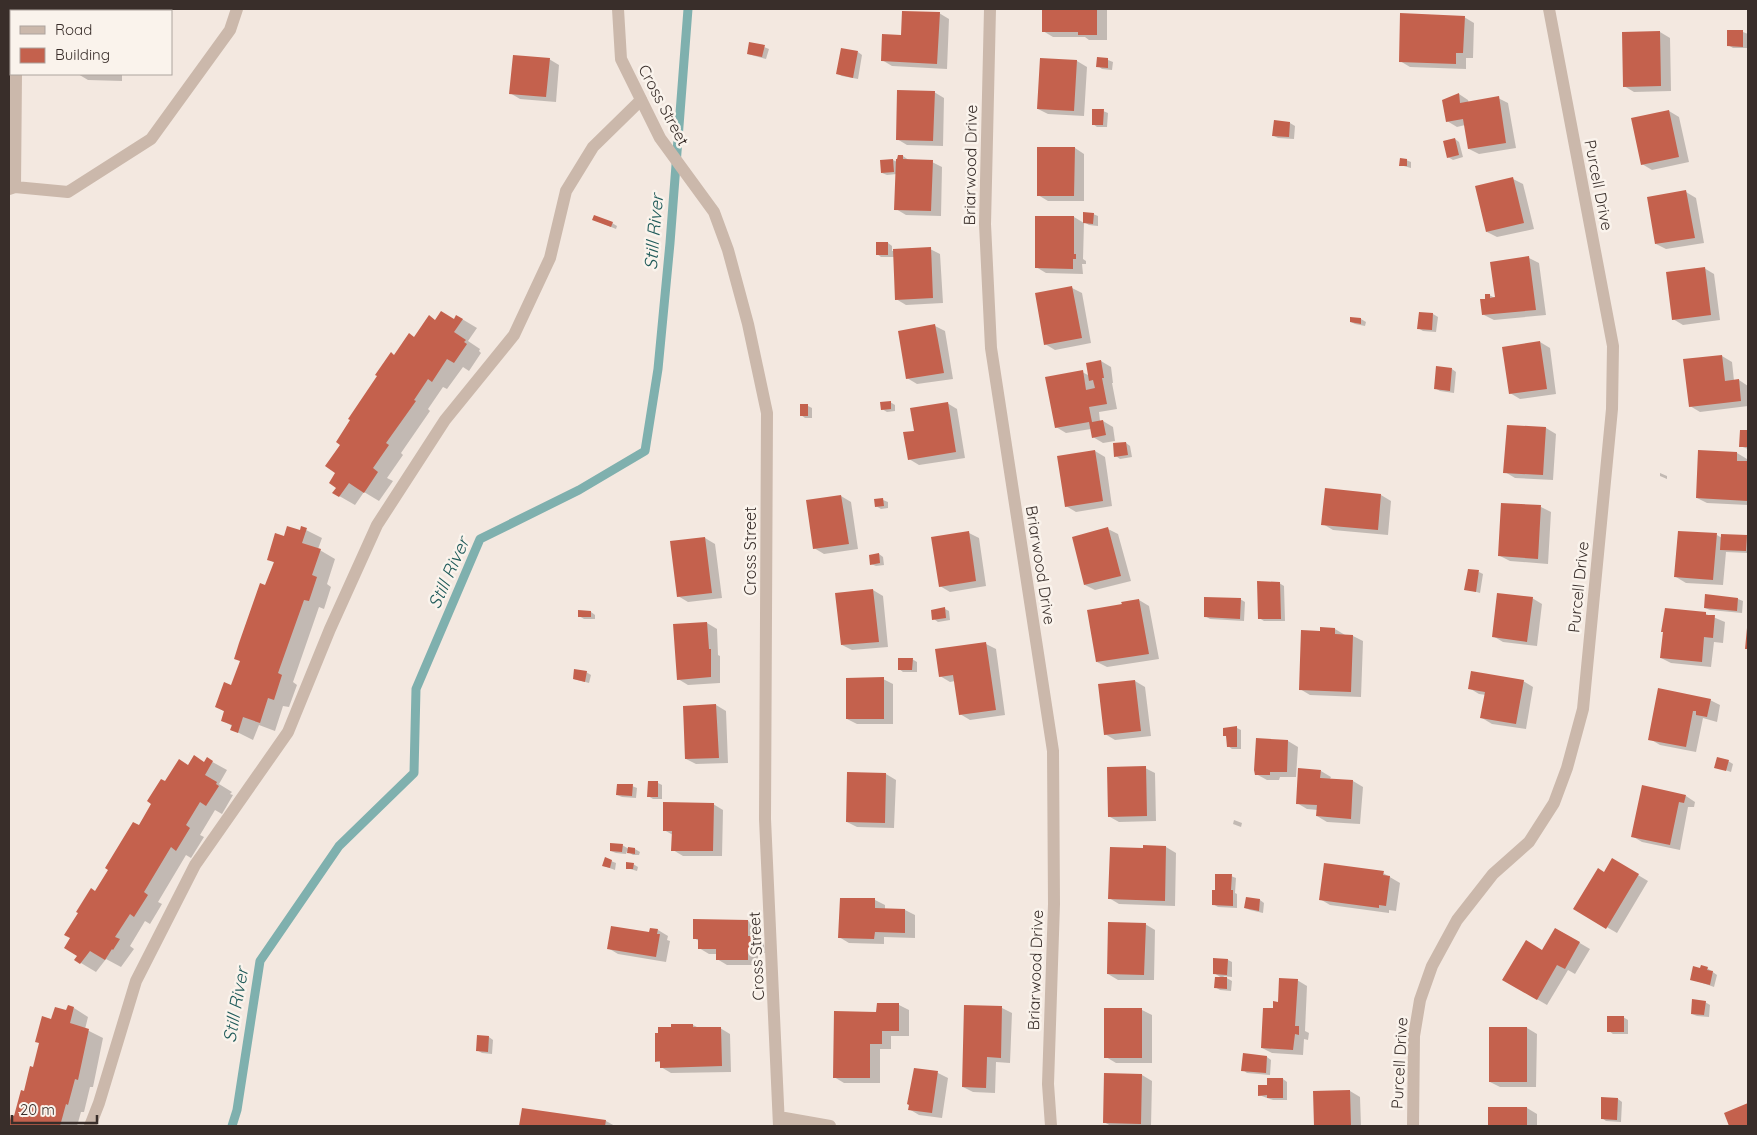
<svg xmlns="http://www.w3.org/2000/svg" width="1757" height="1135" viewBox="0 0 1757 1135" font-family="Quicksand,sans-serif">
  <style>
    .shadow { fill: #0003 }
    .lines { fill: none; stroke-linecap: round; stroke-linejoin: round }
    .stream { stroke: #7fb0ae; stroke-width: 9 }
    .building { fill: #c4614d }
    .service { stroke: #cbb8ab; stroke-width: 12 }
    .minor { stroke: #cbb8ab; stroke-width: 12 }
    .labels { text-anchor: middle; stroke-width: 5; stroke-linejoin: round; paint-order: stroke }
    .street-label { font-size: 16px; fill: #392e2a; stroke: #faf3ec }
    .water-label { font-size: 18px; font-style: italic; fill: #205b5a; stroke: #faf3ec }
  </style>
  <rect width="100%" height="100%" fill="#f3e8e0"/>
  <path class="shadow" d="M90,9h31l5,2h-36z
    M1044,9h63v31h-18l-4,-3h-32l-10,-6z
    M939,13l10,6 -2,50 -55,-3 -10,-6 20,-24z
    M1464,17l10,6 -1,35h-7v11l-56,-2 -10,-6z
    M1728,31l15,1 5,2 -1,14h-14l-5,-3z
    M1660,32l10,6 1,53 -37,1 -10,-6z
    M764,47l5,2 -3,10 -18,-5z
    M858,52l4,3 -4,24 -16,-3 -4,-2z
    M549,59l10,6 -3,37 -36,-3 -10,-6z
    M1041,59l36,2 10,6 -3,49 -36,-2 -10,-5z
    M1098,59l10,1 5,2 -1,8 -10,-1 -4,-3z
    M78,74h44v7l-34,-1z
    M934,92l10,6 -1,48 -36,-1 -10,-6z
    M1459,94l9,6 1,3 29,-5 10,5 8,45 -37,6 -10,-5 -4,-24 -8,2 -10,-6z
    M1103,111l5,2 -1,14h-10l-4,-3z
    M1669,111l10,6 10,45 -37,8 -10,-6z
    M1290,123l5,3 -1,13 -16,-1 -4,-2z
    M1455,139l4,3 4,15 -10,3 -5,-3z
    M1075,148l9,6v47h-36l-10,-6z
    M903,156l7,5 22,1 10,5 -1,49 -35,-1 -10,-6 1,-35 -10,1 -5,-2 11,-13 4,2z
    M1406,160l5,2v6l-11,-3z
    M1513,179l10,5 11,45 -37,8 -10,-5z
    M1686,192l10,6 8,45 -38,6 -10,-5z
    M1093,214l5,2v10l-9,-1 -5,-3z
    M1074,217l10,6 -1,36 3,2v3h-4l1,10 -37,-1 -10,-6z
    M594,220l18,3 5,3 -1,3z
    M888,243l4,3v5l38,-2 10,5 3,49 -37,2 -10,-6 -1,-42h-14l-4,-3z
    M1529,258l10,5 7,52 -52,5 -10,-5 3,-15 2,-5 8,4z
    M1704,268l10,6 6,46 -37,5 -10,-6z
    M1072,288l10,5 9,50 -36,7 -10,-6z
    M1420,313l13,1 5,3 -2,15 -13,-1 -5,-3z
    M457,316l20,12 -9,13 12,8 -1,2 2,2 -12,18 -6,-4 -16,22 -4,-2 -15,22 2,2 -29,42 2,2 -16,23 6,3 -14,20 -15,-9 -9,13 -21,-12 4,-5 -1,-15 4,-28 54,-89 41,-35 19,-1z
    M1361,319l5,3 -1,4 -10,-2 -4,-2z
    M935,326l10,5 8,48 -36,5 -10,-6z
    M1540,342l10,6 6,46 -36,5 -10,-6z
    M1722,356l10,6 2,19 5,-1 9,6v20l-48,6 -10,-6z
    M1101,361l10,6 2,16h-1l5,26 -18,3 1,9h3l10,6 2,14 -12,2 -10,-6 -2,-8 -25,4 -10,-6 26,-55 8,4z
    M1452,369l4,3 -2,21 -14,-2 -5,-3z
    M890,402l5,3v6l-8,1 -5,-3z
    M947,403l10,6 8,49 -46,7 -10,-6 6,-27z
    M808,406l4,2v10h-7l-4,-3z
    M1546,428l10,6 -3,46 -38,-2 -10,-6z
    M1742,431l6,1v17l-8,-3z
    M1126,443l4,3 2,11 -12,2 -4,-3z
    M1095,451l10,6 7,49 -36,6 -10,-6z
    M1699,452l38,1 10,6 1,46 -41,-2 -10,-5z
    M1660,473l7,3v3l-7,-3z
    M1381,495l10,6 -3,34 -55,-5 -10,-6z
    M841,496l10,6 7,47 -34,5 -10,-6z
    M883,500l5,2v6l-7,1 -5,-3z
    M1541,507l10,5 -3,52 -38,-3 -10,-5z
    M302,528l20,10 -4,11 17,10 -8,25 4,3 -7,22 -5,-2 -26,75 4,3 -8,22 -6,-1 -8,25 -16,-6 -6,15 -22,-11 1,-3 -10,-6 3,-8 -8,-5 15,-21 43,-123 -7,-4 17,-21 15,-6z
    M1108,529l10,5 13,47 -36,9 -10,-5z
    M969,533l10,5 7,48 -36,6 -10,-6z
    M1717,535l5,3 26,-1v16l-22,-1 -3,33 -37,-2 -10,-6z
    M705,538l10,6 7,54 -34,4 -10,-6z
    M879,554l4,3 1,8 -8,1 -5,-2z
    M1479,572l4,2 -3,19 -14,-4z
    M1279,583l5,3 1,35h-21l-5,-3z
    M873,590l10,6 5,51 -36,3 -10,-5z
    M1706,596l32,3 5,2 -1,12 -32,-3 -5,-2z
    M1532,598l10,6 -5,42 -34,-4 -10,-6z
    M1240,599l5,3 -1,19 -34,-2 -5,-3z
    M1139,600l10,6 10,53 -52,8 -10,-5z
    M945,609l4,2 1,9 -12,2 -4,-3z
    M591,612l4,3v4h-11l-5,-3z
    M1706,614l19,8 -2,21 -9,-1 -3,25 -40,-4 -10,-5z
    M707,623l10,6 1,26 2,1v27l-32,2 -10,-6z
    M1335,629l10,6 8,1 10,5 -2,56 -51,-2 -10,-6 21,-56z
    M986,644l10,5 9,66 -35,5 -10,-6 -5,-33 -5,1 -10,-6z
    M912,659l5,3v10h-14l-4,-3z
    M586,672l5,3 -2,8 -15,-4z
    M883,679l10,5v40h-36l-10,-5z
    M1135,681l10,6 6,49 -36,4 -10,-6z
    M1523,681l10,6 -7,42 -34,-5 -10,-6 4,-23 -7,-1 -10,-6z
    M1710,700l10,5 -3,17 -14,-4 -7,34 -36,-7 -10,-6z
    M716,705l10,6 2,52 -32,1 -10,-5z
    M1237,728l4,2v19h-9l-4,-3v-9l-4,-2z
    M1257,740l31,1 10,6 -2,30h-16l-1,3h-12l-11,-6z
    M207,759l20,11 -8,14 13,8 -2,2 3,1 -11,19 -7,-4 -15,25 4,2 -13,21 -5,-3 -28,47 4,2 -12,20 -5,-3 -15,25 4,3 -13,18 -15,-8 -10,13 -20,-12 2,-5 18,-62 70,-110 23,-17 16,-3z
    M1728,761l5,3 -2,8 -15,-5z
    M1145,768l10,5 1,48 -37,1 -9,-5z
    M1321,771l10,6 -1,2 23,2 10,6 -3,37 -33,-2 -10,-6 1,-6 -11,-1 -10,-6z
    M886,774l10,6 -2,48 -37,-1 -10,-5z
    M658,783l4,2v14h-9l-5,-3z
    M632,786l5,2 -1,10 -14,-1 -5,-2z
    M1686,796l9,6 -1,5h-6l-8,43 -38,-8 -10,-6z
    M713,804l10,6 -1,46h-39l-10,-6v-15l-9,-5z
    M1234,820l8,3 -1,4 -8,-3z
    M622,845l7,4h6l5,3 -1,3h-6l-6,-4 -1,3 -10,-1 -5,-2z
    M1144,846l22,1 10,6 -1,53 -56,-2 -10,-6 35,-49z
    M606,859l10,4 -1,7 -11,-4z
    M1613,860l35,21 -31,52 -43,-25 31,-35z
    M633,864l5,3 -1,4 -10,-3z
    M1383,873l17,10 -4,28 -7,-1v3l-59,-8 -10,-6z
    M1231,876l5,2 -1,15 2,1v14l-19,-1 -5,-3z
    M875,900l10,5v5h20l10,5v23l-31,-1v7l-35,-1 -10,-6z
    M1260,900l4,3 -1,10 -13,-3 -5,-2z
    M694,921h54l10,6v12l6,4 1,10h-7v12h-31l-10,-6 1,-5h-9l-10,-6v-7l-5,-3z
    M1145,924l10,6 -1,50h-36l-10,-6z
    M1556,929l34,20 -15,25 -7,-4 -21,35 -43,-25 39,-29z
    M658,930l10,6 -1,4 3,1 -4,21 -48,-8 -10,-6z
    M1228,960l4,2v15l-9,-1 9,5 -1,10 -11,-1 -5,-3 7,-9 -8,-5z
    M1707,968l10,7 -3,12 -23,-8z
    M1297,980l10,6 -2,45 4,2 -1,7 -4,-1 -1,16 -31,-2 -10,-5 12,-39z
    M1705,1002l5,3 -1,12 -12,-1 -5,-2z
    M899,1005l10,5v26h-18v13h-11v34h-36l-10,-6 44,-64z
    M74,1008l14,9 -3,12 18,9 -10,49h-3l-6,25h-3l-4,14h-67l2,-9 3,1 37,-98z
    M1002,1008l10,5 -2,50 -14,-1 -1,31 -22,-1 -10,-5z
    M1106,1009l36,1 10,5v48h-36l-10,-6z
    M1623,1017l5,3v14h-15l-4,-3z
    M693,1025l6,3h21l10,6 1,38 -60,1 -10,-6v-4l-4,-2z
    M1527,1028l10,6 -1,53h-36l-10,-5z
    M489,1037l4,3 -1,14 -10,-1 -5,-3z
    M1267,1057l4,3 -1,15 -23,-2 -4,-3z
    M915,1069l23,4 10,5 -6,40 -23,-3 -10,-6z
    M1142,1075l10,6 -1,45h-40l-7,-4z
    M1283,1079l4,3v18h-14l-14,-5 9,-9z
    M1350,1091l10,6 1,29h-46l-1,-34z
    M1618,1099l4,3 -1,20 -15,-1 -4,-3z
    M1490,1108h37l10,6v12h-47z
    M523,1109l83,12 9,5h-95z"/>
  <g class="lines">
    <path class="stream" d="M232,1126l5,-16 23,-149 79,-115 75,-73 2,-84 64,-150 99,-49 66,-39 13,-82 12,-126 18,-234"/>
  </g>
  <path class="building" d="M88,9h34v2h-34z
    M1042,9h55v26h-19v-3h-36z
    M902,11l38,1 -3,52 -56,-3 1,-27 19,1z
    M1400,13l65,3 -2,37h-7v11l-57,-2z
    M1727,30h16v17l-16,-1z
    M1660,31l1,55 -38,1 -1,-55z
    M749,42l16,3 -3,12 -15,-3z
    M841,48l17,3 -5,27 -17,-4z
    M513,55l37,3 -4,39 -37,-3z
    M1097,57l11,1v10l-12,-1z
    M1040,58l37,2 -3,51 -37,-2z
    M897,90l38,1 -2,50 -37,-1z
    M1459,93l1,10 39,-7 7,47 -38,6 -5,-30 -17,3 -4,-22z
    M1092,109h12l-1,16h-11z
    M1669,110l10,47 -38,8 -10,-47z
    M1274,120l16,2 -1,15 -17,-1z
    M1455,138l4,17 -12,3 -4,-17z
    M1037,147h38l-1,49h-37z
    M898,155h5v4l30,1 -2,51 -37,-1 2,-51h1z
    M1400,158l7,1v7h-8z
    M893,159l1,13 -13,1 -1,-13z
    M1513,177l11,46 -38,9 -11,-46z
    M1686,190l9,48 -40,6 -8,-47z
    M1083,212l11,1 -1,11 -10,-1z
    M594,215l19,7 -2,5 -19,-7z
    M1035,216h39v38h2v5h-3v10l-38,-1z
    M876,242h12v13h-12z
    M931,247l2,51 -38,2 -2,-51z
    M1529,256l7,54 -54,5 -2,-16h5v-5h5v4l5,-1 -5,-35z
    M1705,267l6,48 -39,5 -6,-48z
    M1072,286l10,52 -38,7 -9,-52z
    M441,311l13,8 2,-4 7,4 -9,13 12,8 -2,2 3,2 -13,19 -7,-4 -15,23 -4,-3 -14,21 2,1 -30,42 3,2 -16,23 5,4 -14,21 -15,-10 -10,14 -7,-4 4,-5 -7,-5 6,-10 -10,-7 15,-21 -4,-3 14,-22 -2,-1 29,-43 -2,-1 16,-23 3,3 15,-22 5,4 15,-22 6,5z
    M1419,312l14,1 -1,17 -15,-1z
    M1350,317l11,1v6l-11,-2z
    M935,324l9,49 -38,6 -8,-48z
    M1540,341l7,48 -38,5 -7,-47z
    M1722,355l3,26 14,-2 2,22 -52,6 -6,-48z
    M1101,360l3,18h-2l5,26 -18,3 3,15 11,-2 3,15 -14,3 -3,-16 -34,6 -10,-51 38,-7 3,20 9,-2 -2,-8 -4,1 -3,-18z
    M1436,366l16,2 -2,23 -16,-2z
    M891,401v8l-10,1 -1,-8z
    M948,402l8,50 -48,8 -5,-28 11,-1 -4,-23z
    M800,404h8v12h-8z
    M1507,425l39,2 -3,48 -40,-2z
    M1740,430h8v17h-9z
    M1126,442l2,13 -14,2 -1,-14z
    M1095,450l8,51 -38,6 -8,-51z
    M1698,450l39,2v9h11v40l-52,-3z
    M1325,488l56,6 -3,36 -57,-5z
    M841,495l8,49 -36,5 -7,-49z
    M883,498l1,8 -9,1 -1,-8z
    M1501,503l40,2 -3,54 -40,-3z
    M287,526l13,4 1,-4 6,2 -5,15 19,6 -9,26 5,2 -8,24 -5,-1 -26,73 4,2 -8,25 -6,-2 -8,25 -17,-6 -5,16 -8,-3 2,-5 -11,-4 3,-10 -9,-4 9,-25 7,3 9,-24 -6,-2 5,-16 21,-60 5,2 9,-23 -7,-2 8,-27 9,3z
    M1108,527l13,49 -37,9 -12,-48z
    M969,531l7,50 -37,6 -8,-50z
    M1678,531l39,2 -4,47 -39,-3z
    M1721,534l26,1 -1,16 -26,-1z
    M705,537l7,56 -35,4 -7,-56z
    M879,553l1,10 -10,2 -1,-10z
    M1468,569l11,1 -3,22 -12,-2z
    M1257,581l23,1 1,37h-23z
    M873,589l6,53 -38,3 -6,-52z
    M1497,593l36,4 -6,45 -35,-5z
    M1705,594l33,4 -1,13 -33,-3z
    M1204,597l37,1 -1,21 -36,-2z
    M1139,599l10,55 -53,8 -9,-52 35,-6 -1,-2z
    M945,607l1,11 -14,2 -1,-10z
    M1665,608l41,4v3h9l-2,23 -9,-1 -2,25 -42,-4 3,-26h-2z
    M578,610l13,1v6h-13z
    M707,622l2,27h2v28l-34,3 -4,-56z
    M1320,627l15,1v6l18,1 -2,57 -52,-2 2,-60 19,1z
    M1747,628h1v21h-3z
    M986,642l10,68 -37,5 -6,-40 -14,2 -4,-28z
    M898,658h15l-1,12h-14z
    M574,669l13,2 -2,11 -12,-3z
    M1471,671l53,9 -8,44 -36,-6 5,-26 -17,-3z
    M884,677v42h-38v-41z
    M1135,680l6,51 -37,4 -6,-51z
    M1658,688l53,11 -4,18 -11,-2v-4h-3l-7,36 -38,-7z
    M716,704l3,54 -34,1 -2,-53z
    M1237,726v21h-10l-1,-11h-3v-8z
    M1256,738l32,2 -1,32h-17v3h-15l-1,-5z
    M194,755l10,7 3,-5 6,4 -8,14 12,7 -1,2 3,2 -13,20 -6,-4 -14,23 4,3 -14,23 -5,-4 -27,45 4,3 -14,22 -4,-3 -15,23 5,2 -7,11 -1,-1 -7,11 -15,-9 -10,13 -6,-4 3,-4 -13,-8 6,-10 -6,-3 14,-22 -2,-1 15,-24 4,3 13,-21 -3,-2 28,-46 6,3 12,-21 -4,-3 14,-22 4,2 14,-22 9,6z
    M1717,757l12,3 -3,11 -12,-3z
    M1146,766l1,50 -39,1 -1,-50z
    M1298,768l23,2 -1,8 33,2 -2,39 -35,-3 1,-11 -21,-1z
    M847,772l39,1 -1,50 -39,-1z
    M648,781h10v16h-11z
    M617,784h16l-1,12 -16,-1z
    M1642,785l44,10 -2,8 -5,-1 -9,43 -39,-8z
    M663,802l51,1 -1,48h-42l1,-20h-9z
    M610,843l13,1 -1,8 -12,-1z
    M1143,845l23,1 -1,55 -57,-2 2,-52 33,1z
    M628,847l7,1v6l-8,-1z
    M605,857l7,3 -2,8 -8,-2z
    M1612,858l27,16 -33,55 -33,-20 25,-41 6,4z
    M626,862l8,1 -1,6h-7z
    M1324,863l60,8 -1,4 7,1 -4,30 -7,-1v3l-60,-8z
    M1215,874h17l-1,16h2v16l-21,-1v-15h3z
    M1246,897l14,2 -1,12 -15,-3z
    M840,898h35v10l30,1v24l-30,-1 -1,7 -36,-1z
    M693,919l55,1v16h7v12h-7v12h-32v-11h-18v-10h-5z
    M1108,922l38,1 -2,52 -37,-1z
    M611,926l38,6 1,-4 8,1 -1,5h3l-4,23 -49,-8z
    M1555,928l25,14 -15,27 -8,-4 -20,35 -35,-20 24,-40 16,10z
    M1213,958l15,1 -1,16 -14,-1z
    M1701,965l7,2 -1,3 6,1 -3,14 -20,-5 3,-14 7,2z
    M1215,977h12v12l-13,-1z
    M1279,978l19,1 -3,47h4v9l-4,-1 -2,16 -32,-2 2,-40h10v-7l5,1z
    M1692,999l14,2 -2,14 -13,-1z
    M877,1003h22v28h-17v13h-12v34h-37l1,-67 42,1z
    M68,1005l6,2 -4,16 19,6 -11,51 -3,-1 -7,26 -2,-1 -6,22h-51l2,-11 3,1 7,-26 3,1 6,-25 3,1 6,-24 -4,-1 7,-26 9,3 4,-12 11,3z
    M964,1005l38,1 -1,52 -14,-1 -1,31 -24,-1z
    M1104,1008h38v50h-38z
    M1607,1016h17v16h-17z
    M671,1024h22v3h28l1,39 -62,2v-7l-5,1v-29h3v-6h13z
    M1489,1027h38v55h-38z
    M477,1035l12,1 -1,16 -12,-1z
    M1243,1053l24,3 -1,17 -25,-2z
    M914,1068l24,3 -6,42 -24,-3 1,-5 -2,-1z
    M1104,1073l38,1 -1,50 -38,-1z
    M1267,1078h16v20h-16v-3l-9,1v-11h9z
    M1350,1090l1,36h-37l-1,-35z
    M1601,1097l17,1 -1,22 -16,-1z
    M1748,1103v23h-19l-5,-13z
    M1488,1107h39v19h-39z
    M522,1108l84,12 -1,6h-86z"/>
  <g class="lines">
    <path class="service" d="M90,1126l9,-23 37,-122 59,-116 93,-133 42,-103 47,-104 68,-105 69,-85 36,-77 16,-67 27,-44 48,-47"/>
    <path class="minor" d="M618,9l3,50 39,79 54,74 14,38 20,74 19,89 -2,406 14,307
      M990,9l-5,215 6,124 62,403 1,153 -6,180 3,42
      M16,11v-2
      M15,187l1,-113
      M9,189l6,-2 53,5 83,-53 79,-109 7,-21
      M779,1117l51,9
      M1413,1126l1,-90 6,-36 12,-34 25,-46 36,-46 36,-32 25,-39 13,-35 16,-59 29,-300 1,-63 -64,-337"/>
  </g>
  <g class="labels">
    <g class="street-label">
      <text transform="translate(664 105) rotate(62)" y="6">Cross Street</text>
      <text transform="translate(970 165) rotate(-89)" y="6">Briarwood Drive</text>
      <text transform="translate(1599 185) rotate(79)" y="6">Purcell Drive</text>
      <text transform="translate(750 551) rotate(-90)" y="6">Cross Street</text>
      <text transform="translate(1041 565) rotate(81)" y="6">Briarwood Drive</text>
      <text transform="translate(1578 587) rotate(-84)" y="6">Purcell Drive</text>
      <text transform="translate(756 956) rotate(-93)" y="6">Cross Street</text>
      <text transform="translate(1035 970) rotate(-88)" y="6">Briarwood Drive</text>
      <text transform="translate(1399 1063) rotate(-87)" y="6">Purcell Drive</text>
    </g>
    <g class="water-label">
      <text transform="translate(654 232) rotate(-85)" y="6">Still River</text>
      <text transform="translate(449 573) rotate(-66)" y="6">Still River</text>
      <text transform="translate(236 1005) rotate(-80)" y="6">Still River</text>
    </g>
  </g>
  <rect width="1757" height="1135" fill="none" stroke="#392e2a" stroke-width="20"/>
  <rect x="10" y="10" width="162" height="65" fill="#faf3ec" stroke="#ada49e"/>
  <rect x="20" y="26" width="25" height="8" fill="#cbb8ab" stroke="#ada49e"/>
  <text x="55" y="35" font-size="15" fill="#392e2a">Road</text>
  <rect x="20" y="48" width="25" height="15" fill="#c4614d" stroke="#ada49e"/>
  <text x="55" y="60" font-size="15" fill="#392e2a">Building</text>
  <path d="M12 1115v8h85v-8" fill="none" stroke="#392e2a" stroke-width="2.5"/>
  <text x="20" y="1115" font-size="15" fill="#392e2a" stroke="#faf3ec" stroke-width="4" paint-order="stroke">20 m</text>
</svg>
